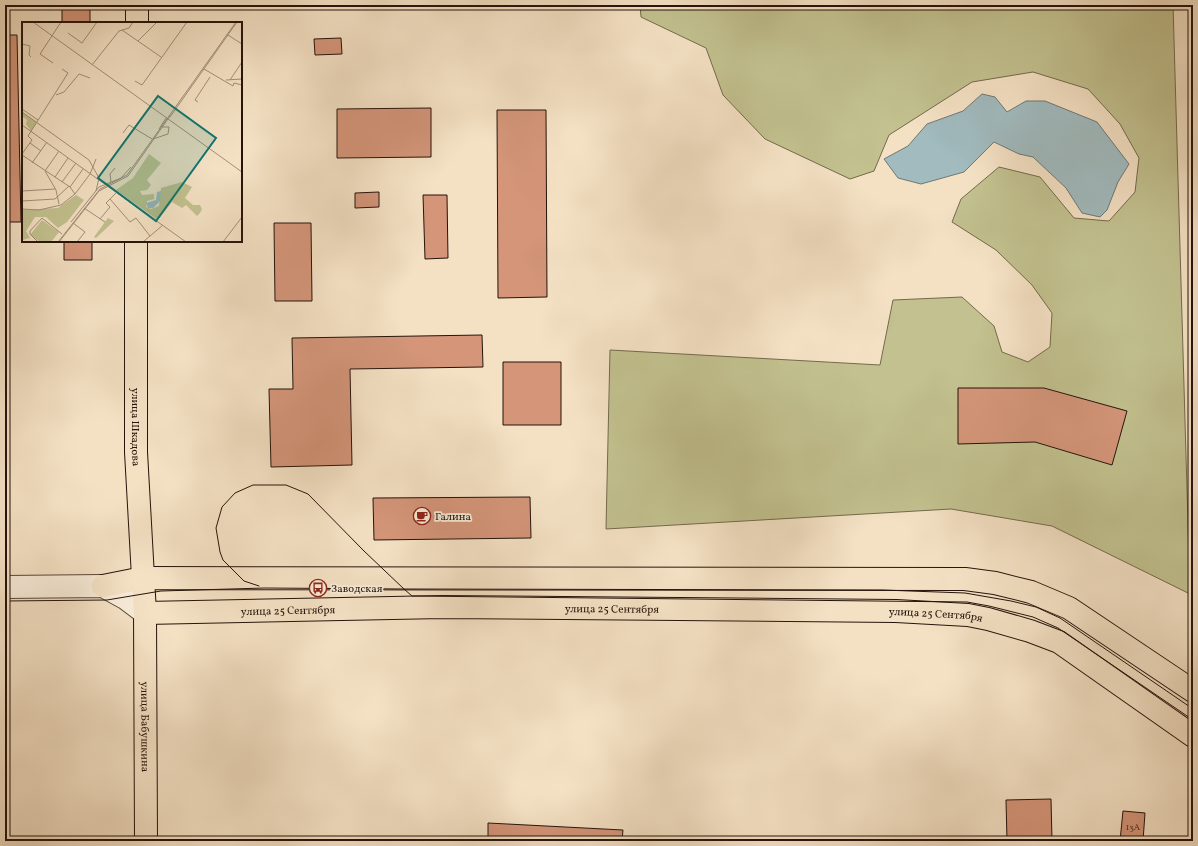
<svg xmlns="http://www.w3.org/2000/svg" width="1198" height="846" viewBox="0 0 1198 846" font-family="Vollkorn,serif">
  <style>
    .green { fill: #c2c18f; stroke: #746a4d }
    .water { fill: #a1bbbf; stroke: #6f7877 }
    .building { fill: #d49579; stroke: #25130b }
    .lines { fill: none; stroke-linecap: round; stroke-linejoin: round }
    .minor-casing { stroke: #594639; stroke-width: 24 }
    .major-casing { stroke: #25130b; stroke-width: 24 }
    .minor { stroke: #f8ecd9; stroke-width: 22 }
    .major { stroke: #f4e1c4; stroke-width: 22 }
    .tram { stroke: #25130b; stroke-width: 1 }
    .labels { text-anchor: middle; stroke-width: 3.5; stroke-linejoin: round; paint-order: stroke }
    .number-label { font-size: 9px; fill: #513426 }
    .street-label { font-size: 11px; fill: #25130b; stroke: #f8ecd9 }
    .poi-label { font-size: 11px; fill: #25130b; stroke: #f8ecd9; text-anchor: start }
    .inset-road { fill: none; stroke: #a18f7a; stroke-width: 1 }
    .view { fill: #0f766e; fill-opacity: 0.15; stroke: #0f766e; stroke-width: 2 }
    .inset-edge { fill: none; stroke: #25130b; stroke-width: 2 }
  </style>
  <rect width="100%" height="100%" fill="#f4e1c4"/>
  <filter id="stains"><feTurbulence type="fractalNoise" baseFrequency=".005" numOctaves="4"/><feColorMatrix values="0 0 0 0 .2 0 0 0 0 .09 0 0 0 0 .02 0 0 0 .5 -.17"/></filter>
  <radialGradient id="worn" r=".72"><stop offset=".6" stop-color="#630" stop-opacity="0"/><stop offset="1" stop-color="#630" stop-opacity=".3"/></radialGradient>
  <path class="green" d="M640,5h533l17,589 -138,-68 -101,-17 -345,20 4,-179 270,15 13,-65 69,-3 32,29 8,26 26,10 22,-15 2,-34 -20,-28 -36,-35 -44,-28 9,-23 38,-32 41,10 34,41 35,3 26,-29 4,-34 -19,-34 -32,-35 -55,-17 -61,10 -83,53 -15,36 -24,8 -85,-40 -42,-44 -17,-47 -65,-31z"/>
  <path class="water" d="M982,94l13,3 12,15 19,-11h19l52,21 32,42 -11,18 -11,28 -7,7 -18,-4 -16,-25 -33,-31 -14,-3 -25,-12 -30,30 -43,12 -23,-6 -14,-19 24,-13 19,-22 36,-13z"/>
  <path class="building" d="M62,5h28v18h-28z
    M5,35h12l4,187h-16z
    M341,38l1,16 -27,1 -1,-16z
    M431,108v49l-94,1v-49z
    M497,110h49l1,187 -49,1z
    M379,192v15l-24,1v-15z
    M423,195h24l1,63 -23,1z
    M274,223h37l1,78h-37z
    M64,241h28v19h-28z
    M482,335l1,32 -133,2 2,96 -81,2 -2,-78h24l-1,-51z
    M503,362h58v63h-58z
    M958,388h86l83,23 -15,54 -77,-23 -77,2z
    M530,497l1,41 -157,2 -1,-42z
    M1051,799l1,42h-45l-1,-41z
    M1123,811l22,2 -2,28h-23z
    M488,823l135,7 -1,11h-134z"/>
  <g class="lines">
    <defs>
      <path id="minor" d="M5,587l98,-1 22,12 20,15"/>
      <g id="major">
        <path d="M137,23v-18"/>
        <path id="s1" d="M136,241v211l9,161 1,228"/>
        <path d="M103,586l40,-8 822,1 30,4 36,9 38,16 124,83"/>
        <path id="s2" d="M145,613l297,-6 454,4 72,4 20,4 42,12 29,11 134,94"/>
      </g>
    </defs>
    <use href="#minor" class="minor-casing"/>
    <use href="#major" class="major-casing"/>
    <use href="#minor" class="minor"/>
    <use href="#major" class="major"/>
    <path class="tram" d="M259,586l-15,-5 -21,-21 -3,-8 -4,-24 6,-21 13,-14 18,-8h33l22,9 56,57 40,38 8,7 555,6 22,4 44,11 25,11 135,92
      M5,601l102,-1 54,-9 104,-3 139,1 479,1 82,3 46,8 25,6 24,11 133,91
      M1186,841l7,-8"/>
  </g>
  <defs>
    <symbol id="cafe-ring" viewBox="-11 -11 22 22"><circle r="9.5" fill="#f8ecd9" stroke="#8f2418" stroke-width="1.5"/><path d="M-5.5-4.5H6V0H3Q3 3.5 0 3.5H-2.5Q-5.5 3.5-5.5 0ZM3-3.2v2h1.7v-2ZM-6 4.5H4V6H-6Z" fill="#8f2418"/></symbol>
    <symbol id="bus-ring" viewBox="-11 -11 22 22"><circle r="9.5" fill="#f8ecd9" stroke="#8f2418" stroke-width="1.5"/><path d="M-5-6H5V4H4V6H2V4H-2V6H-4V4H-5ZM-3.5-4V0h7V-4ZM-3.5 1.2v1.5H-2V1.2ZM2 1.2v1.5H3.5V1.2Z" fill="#8f2418"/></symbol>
  </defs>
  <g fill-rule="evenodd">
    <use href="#cafe-ring" x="412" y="506" width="20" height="20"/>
    <use href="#bus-ring" x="308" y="578" width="20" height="20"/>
  </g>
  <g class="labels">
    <g class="number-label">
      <text x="1133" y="830">13А</text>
    </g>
    <g class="street-label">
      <text dy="4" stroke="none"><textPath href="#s1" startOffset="186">улица Шкадова</textPath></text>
      <text dy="4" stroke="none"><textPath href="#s2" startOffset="467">улица 25 Сентября</textPath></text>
      <text dy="4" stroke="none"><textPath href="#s2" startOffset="143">улица 25 Сентября</textPath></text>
      <text dy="4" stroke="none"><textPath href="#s2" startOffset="791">улица 25 Сентября</textPath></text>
      <text dy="4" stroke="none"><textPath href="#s1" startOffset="486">улица Бабушкина</textPath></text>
    </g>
    <g class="poi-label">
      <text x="435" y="520">Галина</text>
      <text x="331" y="592">Заводская</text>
    </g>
  </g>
  <g transform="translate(22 22)">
    <rect width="220" height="220" fill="#f4e1c4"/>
    <path d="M0,90l15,10 -6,9 -5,-7 1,-4 -5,-4zM127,132l12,9 -14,17 4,5 -4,5 -7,1 2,4 12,-1v5l-7,2 -1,6 5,2 8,-3 2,-18 21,-6 10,5 -7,11 8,7h7l2,4 -2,4 -3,3 -11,-11 -4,3 -10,-6 -14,18 -42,-30 17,-12zM54,173l8,5 -17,22 -9,6 -12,-11h-11l-9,14 4,7 -8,2v-30l36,-2zM86,196l6,3 -18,17 -2,-1zM20,198l17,12 -8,10h-11l-10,-7z" fill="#c2c18f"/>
    <path d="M139,169l-1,10 -7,7h-5l-2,-5 10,-3 1,-8z" fill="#a1bbbf"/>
    <path class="inset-road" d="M11,0l209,150M100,8l39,27M46,11l14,10 15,-21M206,13l14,9M116,19l19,-19M0,22l8,2 -1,9 2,2M31,41l-13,-9 21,-32M70,43l27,-34 10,-3 4,-6M182,47l29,17 1,-3 8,2M204,58l16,-1M208,58l12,-18M113,59l7,4 45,-63M34,73l8,-3 15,-18 11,4M176,80l-3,-2 15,-23M0,87l16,11M0,90l67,48 10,18 -3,13M148,95l67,-95M0,103l164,117M137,107l7,-11M101,111l6,-8 23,14M131,117l15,-5 1,-7h-7M8,121l11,8M0,132l10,-14 -4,-4 40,-63 -6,-4M0,133l48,32 5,7M10,141l15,-21M68,152l6,-15M33,155l13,-19M40,160l14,-19M89,160l-1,-8 5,-6M48,165l13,-18M0,169l33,-2M95,170l-7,7 20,23 6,-4 14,18M0,179l33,-2 14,-13M37,182l-3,-14 -11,-19 14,-20M62,186l21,14M0,187l17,1 22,-5 14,-11 15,-20M78,197l10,-12 -4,-4 4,-4M49,200l28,-35 22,-9 10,-11M51,201l12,9 -8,10M16,220l-8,-8v-3l12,-13 20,16M36,220l42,-53 27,-14 109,-153M37,220l40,-51 29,-15 42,-60M121,220l20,-17M201,220l19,-25"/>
    <path class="view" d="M136,74l58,42 -60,83 -58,-43z"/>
    <rect width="220" height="220" class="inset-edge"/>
  </g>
  <rect width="1198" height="846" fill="none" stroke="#f4e1c4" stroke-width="20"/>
  <rect x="6" y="6" width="1186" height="834" fill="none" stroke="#25130b" stroke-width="2"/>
  <rect x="10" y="10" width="1178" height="826" fill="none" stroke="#25130b"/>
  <rect width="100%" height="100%" filter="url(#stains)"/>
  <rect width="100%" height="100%" fill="url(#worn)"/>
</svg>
